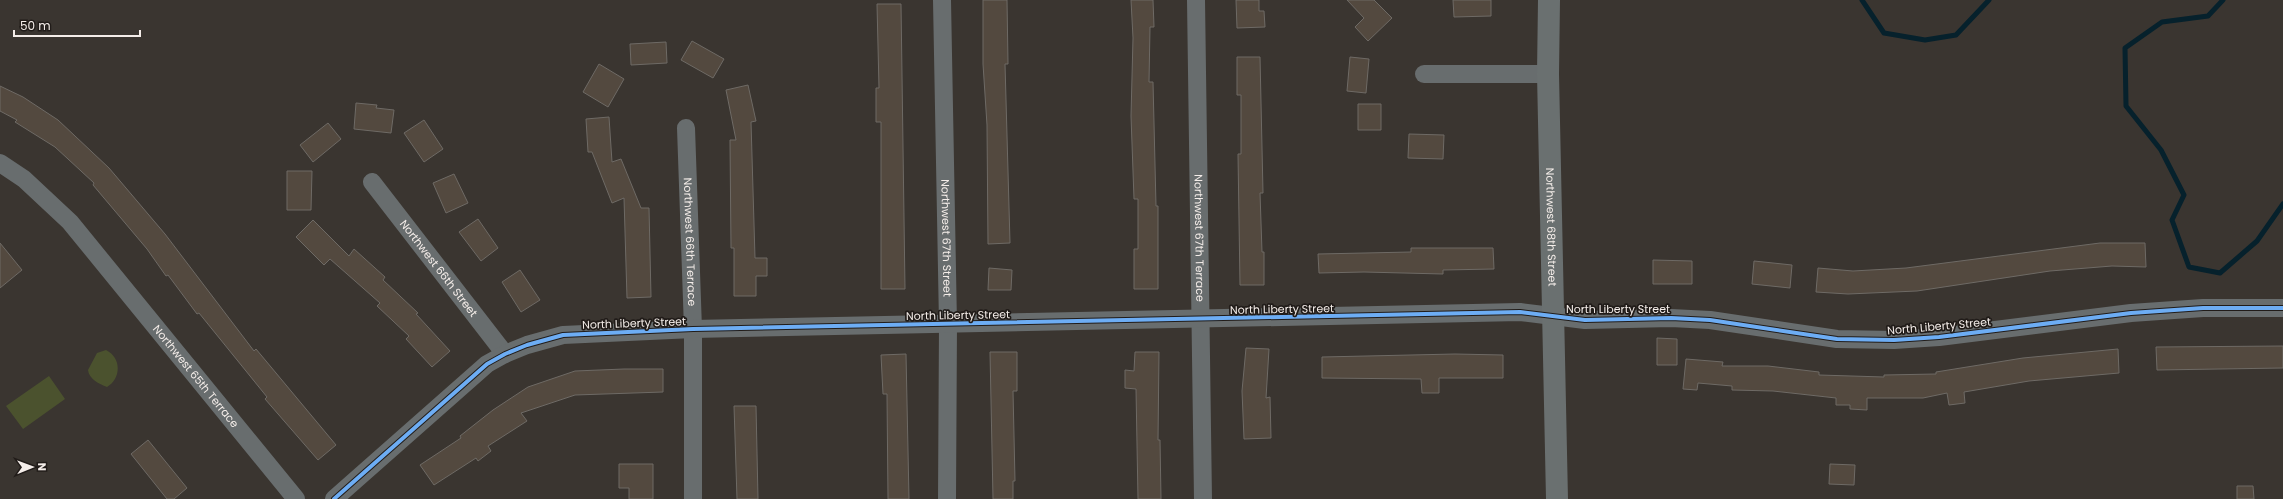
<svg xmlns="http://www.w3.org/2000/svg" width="2283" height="499" viewBox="0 0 2283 499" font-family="Poppins,sans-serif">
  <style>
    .green { fill: #4b522e }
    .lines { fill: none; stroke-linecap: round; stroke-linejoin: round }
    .stream { stroke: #06212c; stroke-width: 5 }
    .building { fill: #53493f; stroke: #6e6a65 }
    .minor { stroke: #686d6e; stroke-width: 18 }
    .secondary { stroke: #6a7070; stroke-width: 22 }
    .cycleway-casing { stroke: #211c19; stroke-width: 6 }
    .cycleway { stroke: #6dadf4; stroke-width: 4 }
    .labels { text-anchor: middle; stroke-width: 3.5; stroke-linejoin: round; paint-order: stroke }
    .street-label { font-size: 11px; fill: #f4ede9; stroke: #211c19 }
  </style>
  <rect width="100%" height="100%" fill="#3a3530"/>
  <path class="green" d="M106,350c16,8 15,29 1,37 -8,-3 -18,-8 -19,-17l9,-17z
    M49,376l16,23 -42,30 -17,-23z"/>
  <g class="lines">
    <path class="stream" d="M1862,0l22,33 41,7 31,-5 33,-35
      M2223,0l-15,16 -46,6 -37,26 1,58 35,44 23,45 -12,25 17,47 31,6 37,-32 26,-37"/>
  </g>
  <path class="building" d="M983,0h24l1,64h-3l5,179 -22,1 -1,-119 -4,-61z
    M1131,0h22l1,27h-4l-1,55h4l3,124h2v83h-24v-40h4v-50h-4l-3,-83 2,-78z
    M1236,0h23v11h5l1,16 -28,1z
    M1347,0h27l18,18 -24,23 -13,-14 9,-9z
    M1453,0h38v16l-37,1z
    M877,4h24l4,285h-24v-167h-5v-34h3z
    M692,41l32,18 -11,19 -32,-18z
    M666,42l1,21 -36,2 -1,-21z
    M1237,57h23l3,136h-3l2,59h2v33h-24l-2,-131h3v-59h-4z
    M1350,57l19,2 -3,34 -19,-2z
    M599,64l25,15 -16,28 -25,-15z
    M748,85l8,36 -5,1 4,136h12v18h-11v20h-22v-48h-3l-1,-108h6l-10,-50z
    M0,86l23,11 35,23 51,48 56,66 89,117 2,-2 80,96 -18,15 -53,-61 2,-2 -68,-84 -2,1 -29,-39 -2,1 -19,-27 -54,-64 1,-2 -39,-36 -40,-25 2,-2 -17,-9z
    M356,103l21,2 -1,3 18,2 -3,23 -37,-4z
    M1358,104h23v26h-23z
    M609,117l3,45 9,-3 20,49h8l2,89 -24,1 -3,-100 -12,5 -20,-51h-4l-2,-33z
    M424,120l19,29 -19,13 -20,-29z
    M328,123l13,16 -28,23 -13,-17z
    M1409,134l35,1 -1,24 -35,-1z
    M287,171h25l-1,39h-24z
    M454,174l14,29 -22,10 -13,-30z
    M478,219l20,29 -17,13 -22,-29z
    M313,220l36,36 5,-7 31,28 -2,3 35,33 -2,1 34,37 -18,16 -26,-28 3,-3 -32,-30 3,-3 -50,-44 -6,6 -28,-28z
    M0,243l22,27 -22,18z
    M2100,243h45l1,24 -34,-1 -62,5 -133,20 -69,3 -32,-2 2,-24 35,3 53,-3z
    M1411,248h82l1,21 -51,1v4l-79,-2 -45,1 -1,-19 93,-2z
    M1653,260l39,1v23h-39z
    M1754,261l38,4 -2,23 -38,-4z
    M989,268l23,2 -1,20h-23z
    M520,270l20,30 -19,12 -19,-30z
    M1657,338l20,1v26h-20z
    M2283,346v22l-126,2 -1,-23z
    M1246,348l23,1 -3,49 4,-1 1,41 -27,1 -2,-48z
    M2118,349l1,24 -90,8 -65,11 1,11 -16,2 -2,-12 -24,5h-56v12l-17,-1v-4h-14v-7l-63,-7 -41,-1v-4l-34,-3 -1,7 -14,-1 3,-30 37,3 -1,4h46l51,6v3l65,2v-2l52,-1v-2l87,-14z
    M990,352h27v39h-4l2,90h-2v18h-20z
    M1135,352h24l-1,88h2l1,59h-23l-2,-110 -11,-1v-18l9,1z
    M906,354l3,145h-21l-1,-105h-4l-2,-39z
    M1455,354l48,1v23h-64v15h-17l-1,-14 -99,-1v-21z
    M624,369h39v23l-88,3 -54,18 6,8 -39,25 3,5 -13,10 -2,-3 -42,27 -14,-20 41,-27 -1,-2 33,-26 35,-23 47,-16z
    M734,406h22l2,93h-21z
    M148,440l39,48 -13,11h-7l-36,-45z
    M619,464h34v35h-24v-11h-10z
    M1830,464l25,1 -1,20 -25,-1z
    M2237,486h16l1,13h-17z"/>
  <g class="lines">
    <g class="minor">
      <path id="s1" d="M942,0l6,324 -1,175"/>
      <path id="s2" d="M1196,0l7,499"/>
      <path d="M1424,74h124"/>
      <path id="s3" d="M686,128l7,201v170"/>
      <path id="s4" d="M0,163l24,16 46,43 226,277"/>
      <path id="s5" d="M372,182l133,172"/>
      <path d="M334,499l153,-135 18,-10 22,-9 36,-10 130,-6 827,-17 65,8 86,-2 39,2 127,19 57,1 45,-3 192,-24 72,-5h80"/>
    </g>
    <path class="secondary" id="s6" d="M1549,0l-1,74 9,425"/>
    <defs>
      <path id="cycleway" d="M334,499l153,-135 18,-10 22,-9 36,-10 130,-6 827,-17 65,8 86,-2 39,2 127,19 57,1 45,-3 192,-24 72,-5h80"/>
    </defs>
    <use href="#cycleway" class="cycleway-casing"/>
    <use href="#cycleway" class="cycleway"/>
  </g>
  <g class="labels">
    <g class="street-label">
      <text dy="4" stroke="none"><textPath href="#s6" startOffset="227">Northwest 68th Street</textPath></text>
      <text dy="4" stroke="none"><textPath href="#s1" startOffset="238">Northwest 67th Street</textPath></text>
      <text dy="4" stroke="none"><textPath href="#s2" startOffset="238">Northwest 67th Terrace</textPath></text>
      <text dy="4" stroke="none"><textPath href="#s3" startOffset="114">Northwest 66th Terrace</textPath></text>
      <text dy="4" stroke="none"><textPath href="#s5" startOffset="109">Northwest 66th Street</textPath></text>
      <text transform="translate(1282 309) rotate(-1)" y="4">North Liberty Street</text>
      <text x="1618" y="313">North Liberty Street</text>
      <text transform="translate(958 315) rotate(-1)" y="4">North Liberty Street</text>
      <text transform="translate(634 323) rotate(-2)" y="4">North Liberty Street</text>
      <text transform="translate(1939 326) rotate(-5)" y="4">North Liberty Street</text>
      <text dy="4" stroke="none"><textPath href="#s4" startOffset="291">Northwest 65th Terrace</textPath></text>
    </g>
  </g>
  <g transform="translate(32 467) rotate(89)" stroke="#211c19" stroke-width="3" paint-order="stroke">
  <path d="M0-3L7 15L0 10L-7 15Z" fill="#f4ede9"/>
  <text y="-6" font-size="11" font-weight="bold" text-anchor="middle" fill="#f4ede9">N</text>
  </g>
  <path d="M14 30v6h126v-6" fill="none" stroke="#f4ede9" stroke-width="2"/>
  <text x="20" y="30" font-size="12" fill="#f4ede9" stroke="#211c19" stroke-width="3" paint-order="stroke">50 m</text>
</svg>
